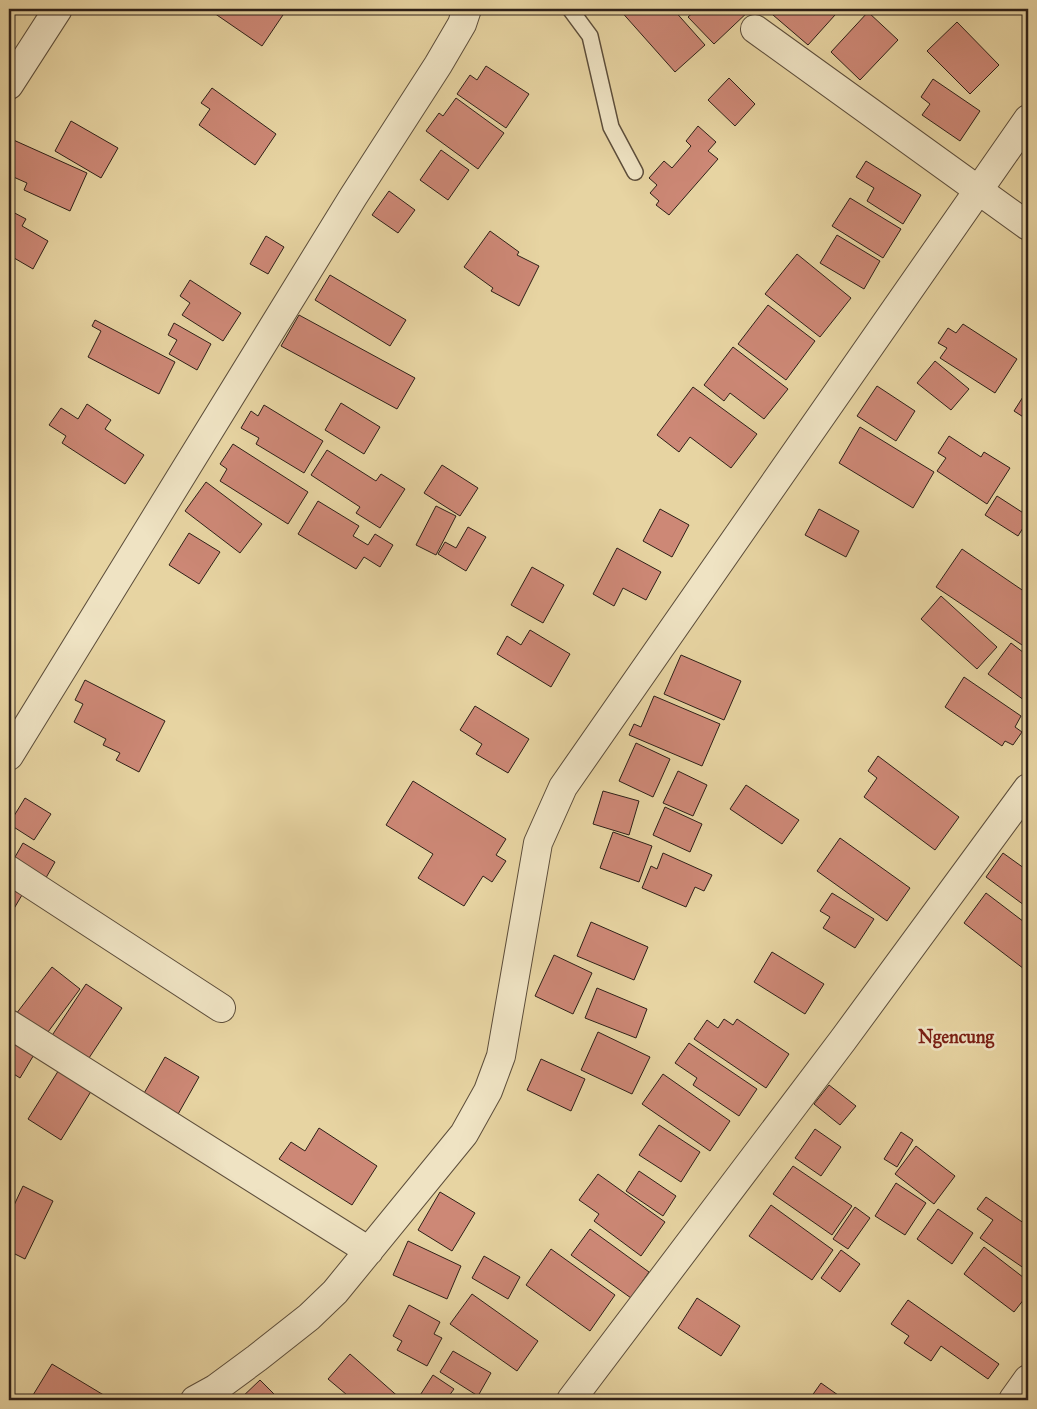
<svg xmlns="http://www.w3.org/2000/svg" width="1037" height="1409" viewBox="0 0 1037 1409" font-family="'IM FELL Great Primer',serif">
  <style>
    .building { fill: #cd8876; stroke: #2e2018 }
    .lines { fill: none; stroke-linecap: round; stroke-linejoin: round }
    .service-casing { stroke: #5c4d3a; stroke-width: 18 }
    .minor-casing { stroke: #5c4d3a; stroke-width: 30 }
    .service { stroke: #efe3c3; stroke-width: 15 }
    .minor { stroke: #efe3c3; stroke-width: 28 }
    .labels { text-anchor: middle; stroke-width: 5; stroke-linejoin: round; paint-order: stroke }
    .quarter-label { font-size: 18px; font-weight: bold; fill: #7a1f14; stroke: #efe3c3 }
  </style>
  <rect width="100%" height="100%" fill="#e7d4a2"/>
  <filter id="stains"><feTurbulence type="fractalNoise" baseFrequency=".004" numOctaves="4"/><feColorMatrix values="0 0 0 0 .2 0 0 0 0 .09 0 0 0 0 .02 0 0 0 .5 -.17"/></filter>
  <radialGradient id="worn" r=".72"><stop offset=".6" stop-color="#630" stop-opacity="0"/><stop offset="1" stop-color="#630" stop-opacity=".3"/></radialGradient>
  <path class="building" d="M217,9h70l-25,37 -48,-33z
    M619,9h54l32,36 -30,27z
    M697,9h54l-37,35 -26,-27z
    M766,9h62l7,6 -27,30z
    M868,12l30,28 -38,40 -29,-28z
    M957,22l42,43 -29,29 -43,-43z
    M486,66l43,28 -23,34 -49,-34 13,-19 7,5z
    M729,78l26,26 -20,22 -27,-26z
    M933,79l47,32 -20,30 -38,-26 8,-11 -9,-7z
    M212,88l64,46 -21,31 -56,-40 11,-16 -9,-6z
    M456,98l48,35 -26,36 -52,-38 13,-18 4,3z
    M71,121l47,27 -17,30 -46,-27z
    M698,126l18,16 -8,9 10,8 -49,56 -13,-10 3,-4 -9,-8 7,-8 -8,-7 15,-17 8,7 19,-22 -5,-5z
    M9,138l78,35 -17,38 -46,-21 3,-7 -18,-8z
    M441,150l28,20 -21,30 -28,-20z
    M866,161l55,34 -18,29 -36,-23 7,-13 -18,-11z
    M389,191l26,19 -17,23 -26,-18z
    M850,198l51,31 -18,29 -51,-32z
    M9,210l17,9 -4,7 26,15 -15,28 -24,-14z
    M490,231l29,21 -2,3 22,11 -20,40 -28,-15 2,-3 -29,-21z
    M837,235l43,26 -16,28 -44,-26z
    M266,236l18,11 -16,27 -18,-10z
    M797,254l54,44 -31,39 -55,-43z
    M330,275l76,45 -16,26 -75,-46z
    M190,280l51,33 -18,28 -41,-26 8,-12 -10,-7z
    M768,305l47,36 -29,39 -48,-36z
    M299,315l116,63 -18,31 -116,-63z
    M95,320l80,42 -16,32 -71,-37 13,-26 -9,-5z
    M174,323l37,21 -14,26 -28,-16 8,-14 -9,-5z
    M963,324l54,35 -22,34 -55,-35 7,-10 -9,-5 10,-15 8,5z
    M733,347l55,42 -24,30 -34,-26 -6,8 -20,-16z
    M935,361l34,28 -18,21 -34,-27z
    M877,386l38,25 -19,30 -39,-25z
    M693,387l64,47 -26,34 -41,-31 -11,15 -22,-17z
    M1028,389v31l-14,-9z
    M341,403l39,24 -16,27 -39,-24z
    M87,404l24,16 -6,9 39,26 -19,29 -63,-41 4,-7 -17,-11 12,-17 17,11z
    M264,405l59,36 -19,32 -48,-29 3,-6 -18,-10 10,-17 7,5z
    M860,427l74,45 -21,36 -74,-45z
    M949,436l32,21 3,-5 26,16 -23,36 -50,-33 9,-13 -8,-5z
    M233,444l75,48 -20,32 -68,-43 7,-12 -7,-5z
    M327,450l49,31 5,-7 24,15 -25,39 -24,-15 4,-6 -49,-32z
    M442,465l36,23 -18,28 -36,-23z
    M206,482l56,42 -22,29 -55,-42z
    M997,496l31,20v4l-10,16 -33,-21z
    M318,501l41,25 -6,10 15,9 7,-11 18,11 -13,22 -16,-10 -8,12 -58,-35z
    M436,506l20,10 -20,39 -20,-10z
    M660,509l29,16 -17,32 -29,-16z
    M819,509l40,22 -13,26 -41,-22z
    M468,527l18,10 -20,34 -28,-17 7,-12 11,6z
    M189,533l31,19 -21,32 -30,-19z
    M617,548l44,24 -15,28 -23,-12 -9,18 -21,-12z
    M962,549l66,45v55l-92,-62z
    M532,567l32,18 -21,38 -32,-18z
    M941,596l56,51 -20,22 -56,-50z
    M530,630l40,24 -19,33 -54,-33 10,-18 14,9z
    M1011,643l17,13v47l-40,-29z
    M681,655l60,26 -17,39 -60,-26z
    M964,677l57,39 -6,11 7,5 -9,13 -8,-4 -3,5 -57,-39z
    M85,680l80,41 -26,51 -23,-12 4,-7 -17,-8 3,-6 -32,-17 9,-18 -8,-4z
    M654,696l66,28 -18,42 -73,-31 5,-11 7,3z
    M475,706l54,33 -21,34 -32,-19 6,-10 -22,-14z
    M636,743l34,16 -17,38 -34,-16z
    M878,756l81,61 -24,33 -71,-53 13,-19 -9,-7z
    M678,771l29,14 -14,31 -30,-13z
    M413,781l93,58 -10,16 10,6 -14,21 -9,-6 -19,30 -46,-28 15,-24 -47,-29z
    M746,785l53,35 -17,24 -52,-35z
    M603,791l36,10 -10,34 -36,-11z
    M25,798l26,16 -17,26 -25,-16z
    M665,807l37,17 -12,28 -37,-17z
    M613,832l39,14 -13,36 -39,-14z
    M840,838l70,50 -23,33 -70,-50z
    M23,843l32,19 -12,21 -32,-19z
    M663,853l49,22 -8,16 -9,-4 -9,20 -44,-19 9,-22 6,3z
    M1003,853l25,18v37l-42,-31z
    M9,887l13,8 -13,22z
    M832,893l42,26 -19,29 -32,-20 7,-11 -10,-6z
    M986,893l42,32v47l-64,-49z
    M591,922l57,25 -14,33 -57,-24z
    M772,952l52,32 -19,30 -51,-32z
    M554,955l38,18 -19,41 -38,-18z
    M52,967l28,22 -35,47 -29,-22z
    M86,984l36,24 -35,53 -36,-24z
    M597,988l50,21 -11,29 -51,-20z
    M724,1019l9,6 4,-6 52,35 -23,34 -72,-49 13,-19 11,8z
    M9,1030l29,18 -18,30 -11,-7z
    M598,1032l52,25 -18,37 -51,-24z
    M689,1043l68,46 -18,27 -46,-31 4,-7 -22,-15z
    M165,1057l34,20 -22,39 -34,-21z
    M541,1059l44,20 -14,32 -44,-21z
    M62,1065l33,20 -34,55 -33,-21z
    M663,1074l67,47 -20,30 -68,-47z
    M829,1085l27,21 -16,19 -26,-21z
    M659,1125l41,27 -19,30 -42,-27z
    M319,1128l58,38 -25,39 -73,-46 12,-17 14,9z
    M815,1129l26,18 -20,29 -26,-18z
    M901,1132l12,8 -16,27 -13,-8z
    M916,1146l39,30 -21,28 -39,-30z
    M793,1166l59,40 -20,29 -59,-41z
    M639,1171l37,25 -13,20 -37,-25z
    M598,1174l67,48 -24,34 -47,-35 5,-7 -20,-14z
    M896,1183l30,20 -21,32 -30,-19z
    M23,1186l30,15 -28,58 -16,-8v-35z
    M440,1192l35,21 -23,38 -34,-21z
    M9,1193l5,2 -5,11z
    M986,1197l42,29v45l-48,-33 13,-18 -16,-11z
    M771,1205l62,45 -21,30 -63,-44z
    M855,1207l15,11 -22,31 -15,-10z
    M938,1209l35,24 -21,31 -35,-25z
    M590,1229l59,43 -18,26 -60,-43z
    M408,1241l53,25 -14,33 -54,-24z
    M984,1247l44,34v13l-14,18 -50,-38z
    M551,1249l64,46 -25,36 -64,-46z
    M841,1250l19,14 -20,28 -19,-14z
    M484,1256l36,21 -12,22 -36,-21z
    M472,1294l66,47 -21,30 -67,-47z
    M697,1298l43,28 -19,30 -43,-28z
    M908,1300l91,64 -11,15 -47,-33 -10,15 -27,-18 5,-7 -18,-12z
    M409,1305l31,17 -6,12 8,4 -15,28 -30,-16 5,-9 -9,-5z
    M453,1351l38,22 -13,23 -38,-24z
    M350,1354l52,46h-49l-25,-21z
    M52,1364l60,36h-82z
    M433,1375l21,14 -8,11h-29z
    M260,1380l20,20h-41z
    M821,1383l24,17h-36z
    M459,1396l7,4h-10z"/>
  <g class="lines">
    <defs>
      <path id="service" d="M570,9l20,27 21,91 24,45"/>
      <path id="minor" d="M755,29l273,197
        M9,85l49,-76
        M9,756l344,-559 85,-132 24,-41 5,-15
        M9,870l212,138
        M9,1024l360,227
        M195,1400l20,-11 42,-31 52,-41 26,-25 129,-158 24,-43 13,-35 37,-213 25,-56 465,-668
        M571,1400l272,-360 185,-252
        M1013,1400l15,-21"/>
    </defs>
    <use href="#service" class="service-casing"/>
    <use href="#minor" class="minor-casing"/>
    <use href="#service" class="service"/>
    <use href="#minor" class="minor"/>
  </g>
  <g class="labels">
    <g class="quarter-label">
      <text x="956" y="1043">Ngencung</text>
    </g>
  </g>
  <rect width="1037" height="1409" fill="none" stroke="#e7d4a2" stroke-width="30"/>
  <rect x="10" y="10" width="1017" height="1389" fill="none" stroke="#2e2018" stroke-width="2.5"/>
  <rect x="15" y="15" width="1007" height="1379" fill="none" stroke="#2e2018"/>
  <rect width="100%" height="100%" filter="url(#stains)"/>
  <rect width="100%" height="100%" fill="url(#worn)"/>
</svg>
